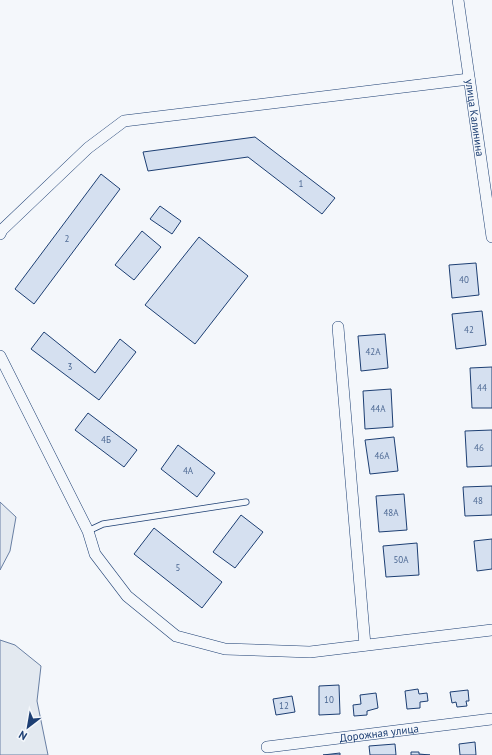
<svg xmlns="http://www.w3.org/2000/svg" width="492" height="755" viewBox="0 0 492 755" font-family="'PT Sans',sans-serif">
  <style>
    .green { fill: #e3e9f0; stroke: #687fa3 }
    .building { fill: #d5e0f0; stroke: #1d3f73 }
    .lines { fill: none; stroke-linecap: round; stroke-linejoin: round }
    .lane-casing { stroke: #1d3f73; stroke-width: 7 }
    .street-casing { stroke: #1d3f73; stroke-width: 12 }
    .lane { stroke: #f4f7fb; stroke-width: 5.5 }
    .street { stroke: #f4f7fb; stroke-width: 11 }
    .labels { text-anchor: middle; stroke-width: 3; stroke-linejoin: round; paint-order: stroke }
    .number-label { font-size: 9px; fill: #4b6792 }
    .street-label { font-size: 11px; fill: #1d3f73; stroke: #f4f7fb }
  </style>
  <rect width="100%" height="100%" fill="#f4f7fb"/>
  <path class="green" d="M0,502l16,15 -6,34 -10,19z
    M0,640l15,5 26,21 -4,35 11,54h-48z"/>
  <path class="building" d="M255,137l80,61 -13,16 -74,-57 -100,14 -5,-19z
    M101,174l19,15 -86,115 -19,-15z
    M160,206l21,15 -9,13 -22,-15z
    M142,231l19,16 -27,33 -19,-15z
    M199,237l49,39 -53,68 -50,-39z
    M476,263l3,32 -27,3 -3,-33z
    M482,311l4,34 -30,4 -4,-35z
    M44,332l51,41 25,-34 16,13 -37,48 -68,-51z
    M385,334l3,34 -27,3 -3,-35z
    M492,367v41h-20l-2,-40z
    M391,389l2,38 -28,2 -2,-38z
    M88,413l49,37 -13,17 -49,-37z
    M492,430v36l-25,1 -2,-36z
    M394,437l4,34 -28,3 -5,-34z
    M178,445l37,28 -18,24 -36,-28z
    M492,486v29l-27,1 -2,-29z
    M404,494l3,36 -28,2 -3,-36z
    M241,515l22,17 -28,36 -22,-16z
    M154,528l68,54 -20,26 -68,-54z
    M492,539v30l-15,2 -3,-30z
    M417,543l2,32 -33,2 -3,-31z
    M339,685l1,29 -21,1v-29z
    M418,689l1,5 8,-1 1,8 -8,1v6l-13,1 -2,-18z
    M468,690l1,11h-3l1,5 -10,1 -1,-5 -4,1 -2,-11z
    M376,693l2,15 -11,3v4l-13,1 -1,-11 8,-1 -1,-9z
    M292,696l3,16 -19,3 -3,-16z
    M475,742l1,13h-16l-1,-11z
    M395,744l1,11h-26l-1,-9z
    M411,752h8v2l11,1h-19z
    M340,753v2h-17z"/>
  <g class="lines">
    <defs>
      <path id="lane" d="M88,531l15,-7 143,-22"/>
      <g id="street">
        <path id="s1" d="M458,0l34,237"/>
        <path d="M0,234l2,-4 86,-82 36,-27 345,-42"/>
        <path d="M338,327l27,318"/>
        <path d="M0,356l88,175 7,23 32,42 49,40 49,13 85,3 182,-22"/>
        <path id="s2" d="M267,747l225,-28"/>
      </g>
    </defs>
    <use href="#lane" class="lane-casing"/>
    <use href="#street" class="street-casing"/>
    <use href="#lane" class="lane"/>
    <use href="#street" class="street"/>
  </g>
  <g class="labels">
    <g class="number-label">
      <text x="301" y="187">1</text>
      <text x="67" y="242">2</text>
      <text x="464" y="283">40</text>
      <text x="469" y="333">42</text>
      <text x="373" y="355">42А</text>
      <text x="70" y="370">3</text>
      <text x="482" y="391">44</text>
      <text x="378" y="412">44А</text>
      <text x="106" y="443">4Б</text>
      <text x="479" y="451">46</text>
      <text x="382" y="459">46А</text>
      <text x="188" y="474">4А</text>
      <text x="478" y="504">48</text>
      <text x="391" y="516">48А</text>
      <text x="401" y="563">50А</text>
      <text x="178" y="571">5</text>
      <text x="329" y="703">10</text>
      <text x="284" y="709">12</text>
    </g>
    <g class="street-label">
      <text dy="4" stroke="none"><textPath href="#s1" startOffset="119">улица Калинина</textPath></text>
      <text dy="4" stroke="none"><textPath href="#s2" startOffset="113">Дорожная улица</textPath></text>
    </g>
  </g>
  <g transform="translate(28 727) rotate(211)" stroke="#f4f7fb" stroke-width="3" paint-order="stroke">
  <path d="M0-3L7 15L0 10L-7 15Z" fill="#1d3f73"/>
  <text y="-6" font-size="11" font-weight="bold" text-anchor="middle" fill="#1d3f73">N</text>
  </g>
</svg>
